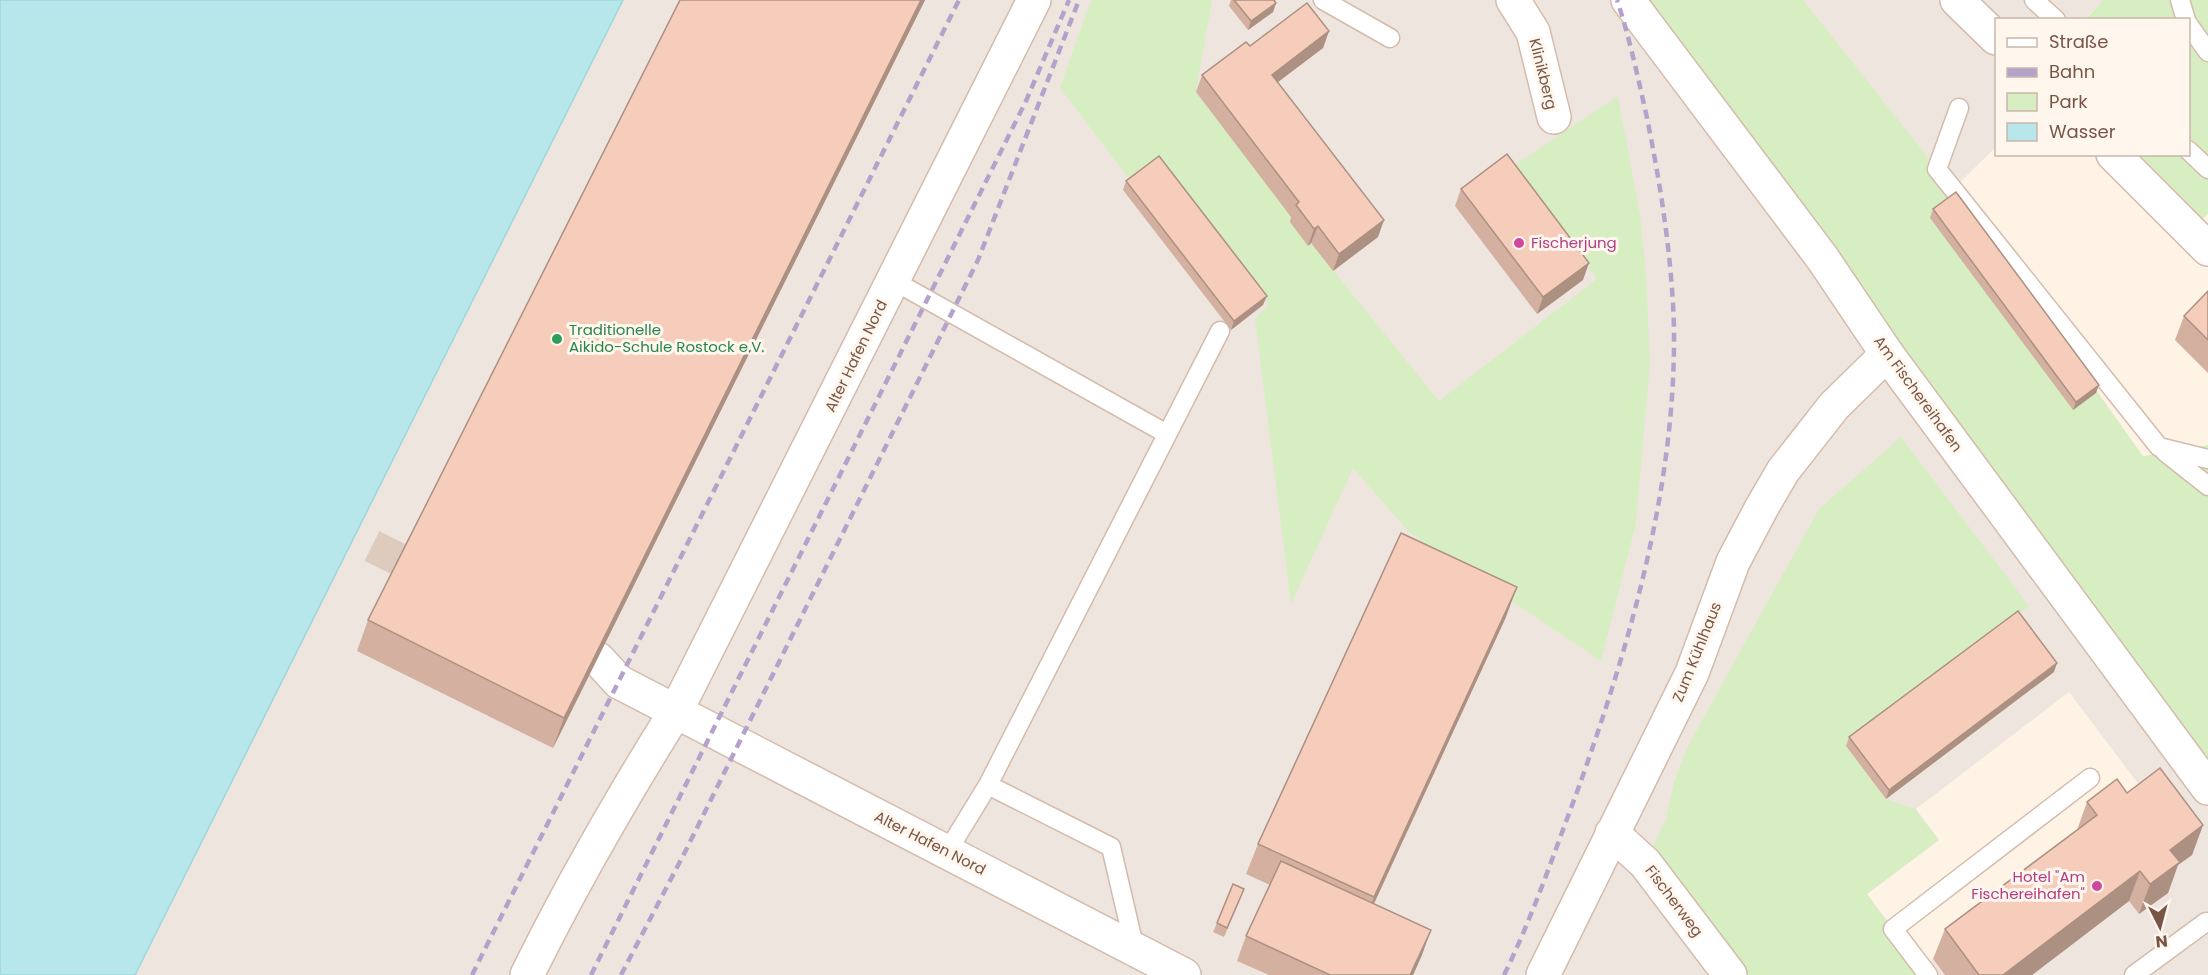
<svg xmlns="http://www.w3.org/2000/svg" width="2208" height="975" viewBox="0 0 2208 975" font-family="Poppins,sans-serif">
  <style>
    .industrial { fill: #eee5df; fill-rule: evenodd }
    .green { fill: #d7eec2 }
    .water { fill: #b7e7ea; stroke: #9cd8dd; stroke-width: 1.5 }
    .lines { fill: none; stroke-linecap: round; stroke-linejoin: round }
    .minor-tunnel { stroke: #ddccbe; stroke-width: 33; stroke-dasharray: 33 16; stroke-linecap: butt }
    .service-casing { stroke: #d4bbac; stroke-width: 21 }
    .minor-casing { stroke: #d4bbac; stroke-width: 36 }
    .tertiary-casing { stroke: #d4bbac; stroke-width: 36 }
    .service { stroke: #fff; stroke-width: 18 }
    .minor { stroke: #fff; stroke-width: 33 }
    .tertiary { stroke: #fff; stroke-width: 33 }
    .rail { stroke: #b4a2ca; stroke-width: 4.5; stroke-dasharray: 9 6; stroke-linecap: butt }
    .wall { fill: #d4b0a0 }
    .shaded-wall { fill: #ac9082 }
    .building { fill: #f6cdba; stroke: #ac9082; stroke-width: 1.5 }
    .hotel-dot { fill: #d1479c; stroke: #fff7ed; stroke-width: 2 }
    .leisure-dot { fill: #2e9e5b; stroke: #fff7ed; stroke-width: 2 }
    .labels { text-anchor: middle; stroke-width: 6; stroke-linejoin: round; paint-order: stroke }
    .street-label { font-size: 15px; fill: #7a5547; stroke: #fff7ed }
    .hotel-label { font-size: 15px; fill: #b23c85; stroke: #fff7ed; text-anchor: start }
    .leisure-label { font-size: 15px; fill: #27864d; stroke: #fff7ed; text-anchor: start }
  </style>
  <rect width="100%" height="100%" fill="#fef3e5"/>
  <path class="industrial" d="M623,0h1480l-18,19 -89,1v127l-43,42 255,599v187h-2073zM2069,692l80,106 -216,161 -11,7 -55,-72 72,-54 -23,-31z"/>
  <path class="green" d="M1091,0h121l-16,92 97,127 15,27 3,-3 128,158 158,-122 -84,-113 105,-70 22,119 6,60 4,87 -14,161 -35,138 -191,-128 -57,-65 -62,136 -36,-285 14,-15 -113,-144 -27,19 -69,-91z
    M1628,0h175l150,189 190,267 65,-11v343z
    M2103,0h105v214l-6,5 -64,-64 50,-1v-134h-103z
    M1901,437l128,169 -183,140 40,53 29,10 24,31 -72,54 59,81h-196l-85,-112 21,-44 8,-37 14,-36 131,-237z"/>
  <path class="water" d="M0,0h623l-488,975h-135z"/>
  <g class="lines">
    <path class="minor-tunnel" d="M372,546l68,34"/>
    <defs>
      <path id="service" d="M1323,0l67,38
        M2034,0l22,20
        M2180,0l6,20
        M2188,24l20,28
        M1959,108l-22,61 222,278 49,12
        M2188,150l20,19
        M894,281l273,153
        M2165,452l43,34
        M988,785l232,-454
        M947,852l41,-67 123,62 24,103
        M1928,975l-35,-46 197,-151
        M2134,975l72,-53"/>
      <path id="minor" d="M1513,0l20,32 21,85
        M1957,0l39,38
        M2113,154l95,95
        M598,659l21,23 565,293
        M1612,833l33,30 85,112
        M527,975c45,-91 95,-178 149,-264l358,-711
        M1543,975l149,-302 41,-111 29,-55 21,-36 51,-65 53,-52"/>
      <path id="tertiary" d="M1628,0l195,259 64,95 321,434"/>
    </defs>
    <use href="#service" class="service-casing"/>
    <use href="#minor" class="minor-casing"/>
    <use href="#tertiary" class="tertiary-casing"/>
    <use href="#service" class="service"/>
    <use href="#minor" class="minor"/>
    <use href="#tertiary" class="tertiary"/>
    <path class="rail" d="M472,975l487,-975
      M591,975l435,-874 43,-101
      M621,975l65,-125 292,-590 101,-260
      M1504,975c29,-59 50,-122 73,-183 53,-148 99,-305 97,-464 -2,-70 -13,-141 -27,-210 -9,-40 -17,-79 -30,-118"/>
  </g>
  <path class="wall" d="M680,0h245l-372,748 -196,-97 11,-31z
    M1231,0h43l2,3 -3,9 -25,18 -19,-24z
    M1329,31l-6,17 -45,34 100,155 -45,34 -22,-28 -3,3 -18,-24 1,-5 -95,-125 6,-17 48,-29z
    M1126,181l137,124 -32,25 -108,-140z
    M1461,189l122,91 -46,34 -82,-108z
    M1933,209l163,184 -23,17 -143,-192z
    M2208,291v82l-33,-33 9,-24z
    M1506,617l-132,287 48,51 -9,20h-144l-32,-14 9,-25 24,-51 -24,-11 12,-30z
    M2054,672l-168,127 -40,-53 3,-9z
    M2127,793l76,32 -11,30 -14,10 -10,28 -29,21 -10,-13 -97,74h-87l-12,-16 12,-30 132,-99 10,-28z
    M1241,898l-17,39 -11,-5 4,-9z"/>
  <path class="shaded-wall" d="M921,0h4l-372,748 11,-30z
    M1276,3l-3,9 -25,18 3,-9z
    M1329,31l-6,17 -57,43 6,-16z
    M1384,220l-6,17 -45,34 6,-17z
    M1318,226l-7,17 -3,3 6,-17z
    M1589,263l-6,17 -46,34 6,-17z
    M1267,296l-4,9 -32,25 3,-9z
    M2099,385l-3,8 -23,17 3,-8z
    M1517,587l-11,30 -143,310 11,-30z
    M2057,663l-3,9 -168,127 3,-9z
    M2203,825l-11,30 -14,10 -10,28 -29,21 11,-30 20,-34z
    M2140,871l-11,30 -97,74h-29z
    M1431,930l-9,25 -9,20h-3z"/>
  <path class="building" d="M680,0h241l-357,718 -196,-98z
    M1234,0h40l2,3 -25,18z
    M1307,3l22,28 -57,44 112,145 -45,34 -21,-28 -4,3 -18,-24 3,-3 -97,-127 44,-33 4,4z
    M1507,154l82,109 -46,34 -82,-108z
    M1159,156l108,140 -33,25 -108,-140z
    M1956,192l143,193 -23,17 -143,-193z
    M2208,291v49l-24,-24z
    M1401,533l116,54 -143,310 -116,-53z
    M2018,611l39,52 -168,127 -40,-53z
    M2160,768l43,57 -33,25 10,12 -30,22 -10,-13 -137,104h-24l-34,-46 152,-114 -10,-13 30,-23 10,14z
    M1281,861l150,69 -21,45h-80l-84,-39z
    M1233,884l11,5 -17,39 -10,-5z"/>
  <g class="hotel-dot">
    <circle cx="1519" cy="243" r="6"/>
    <circle cx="2097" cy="886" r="6"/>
  </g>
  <circle class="leisure-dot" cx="557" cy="339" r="6"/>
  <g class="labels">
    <g class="street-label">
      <text transform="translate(1543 74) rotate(76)" y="5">Klinikberg</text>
      <text transform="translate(856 356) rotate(-64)" y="5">Alter Hafen Nord</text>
      <text transform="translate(1918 394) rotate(54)" y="5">Am Fischereihafen</text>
      <text transform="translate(1697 652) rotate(-68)" y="5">Zum Kühlhaus</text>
      <text transform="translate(930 843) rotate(27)" y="5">Alter Hafen Nord</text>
      <text transform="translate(1674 901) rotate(53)" y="5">Fischerweg</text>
    </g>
    <g class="hotel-label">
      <text x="1531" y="248">Fischerjung</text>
      <text x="2085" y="882" text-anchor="end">Hotel "Am<tspan x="2085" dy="17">Fischereihafen"</tspan></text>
    </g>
    <g class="leisure-label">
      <text x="569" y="335">Traditionelle<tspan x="569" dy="17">Aikido-Schule Rostock e.V.</tspan></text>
    </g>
  </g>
  <rect x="1995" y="18" width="195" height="138" fill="#fff7ed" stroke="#cab6ab" stroke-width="1.5"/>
  <rect x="2007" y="38" width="30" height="9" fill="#ffffff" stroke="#cab6ab" stroke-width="1.5"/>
  <text x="2049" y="48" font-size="18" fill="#7a5547">Straße</text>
  <rect x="2007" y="68" width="30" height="9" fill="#b4a2ca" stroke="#cab6ab" stroke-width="1.5"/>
  <text x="2049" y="78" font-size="18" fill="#7a5547">Bahn</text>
  <rect x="2007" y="93" width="30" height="18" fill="#d7eec2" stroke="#cab6ab" stroke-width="1.5"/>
  <text x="2049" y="108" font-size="18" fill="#7a5547">Park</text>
  <rect x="2007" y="123" width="30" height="18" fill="#b7e7ea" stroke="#cab6ab" stroke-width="1.5"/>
  <text x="2049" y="138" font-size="18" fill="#7a5547">Wasser</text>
  <g transform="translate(2160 927) rotate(174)" stroke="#fff7ed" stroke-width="4.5" paint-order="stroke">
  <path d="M0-4.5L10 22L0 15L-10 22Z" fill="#7a5547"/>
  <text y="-9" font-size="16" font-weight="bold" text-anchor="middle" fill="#7a5547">N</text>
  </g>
</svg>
